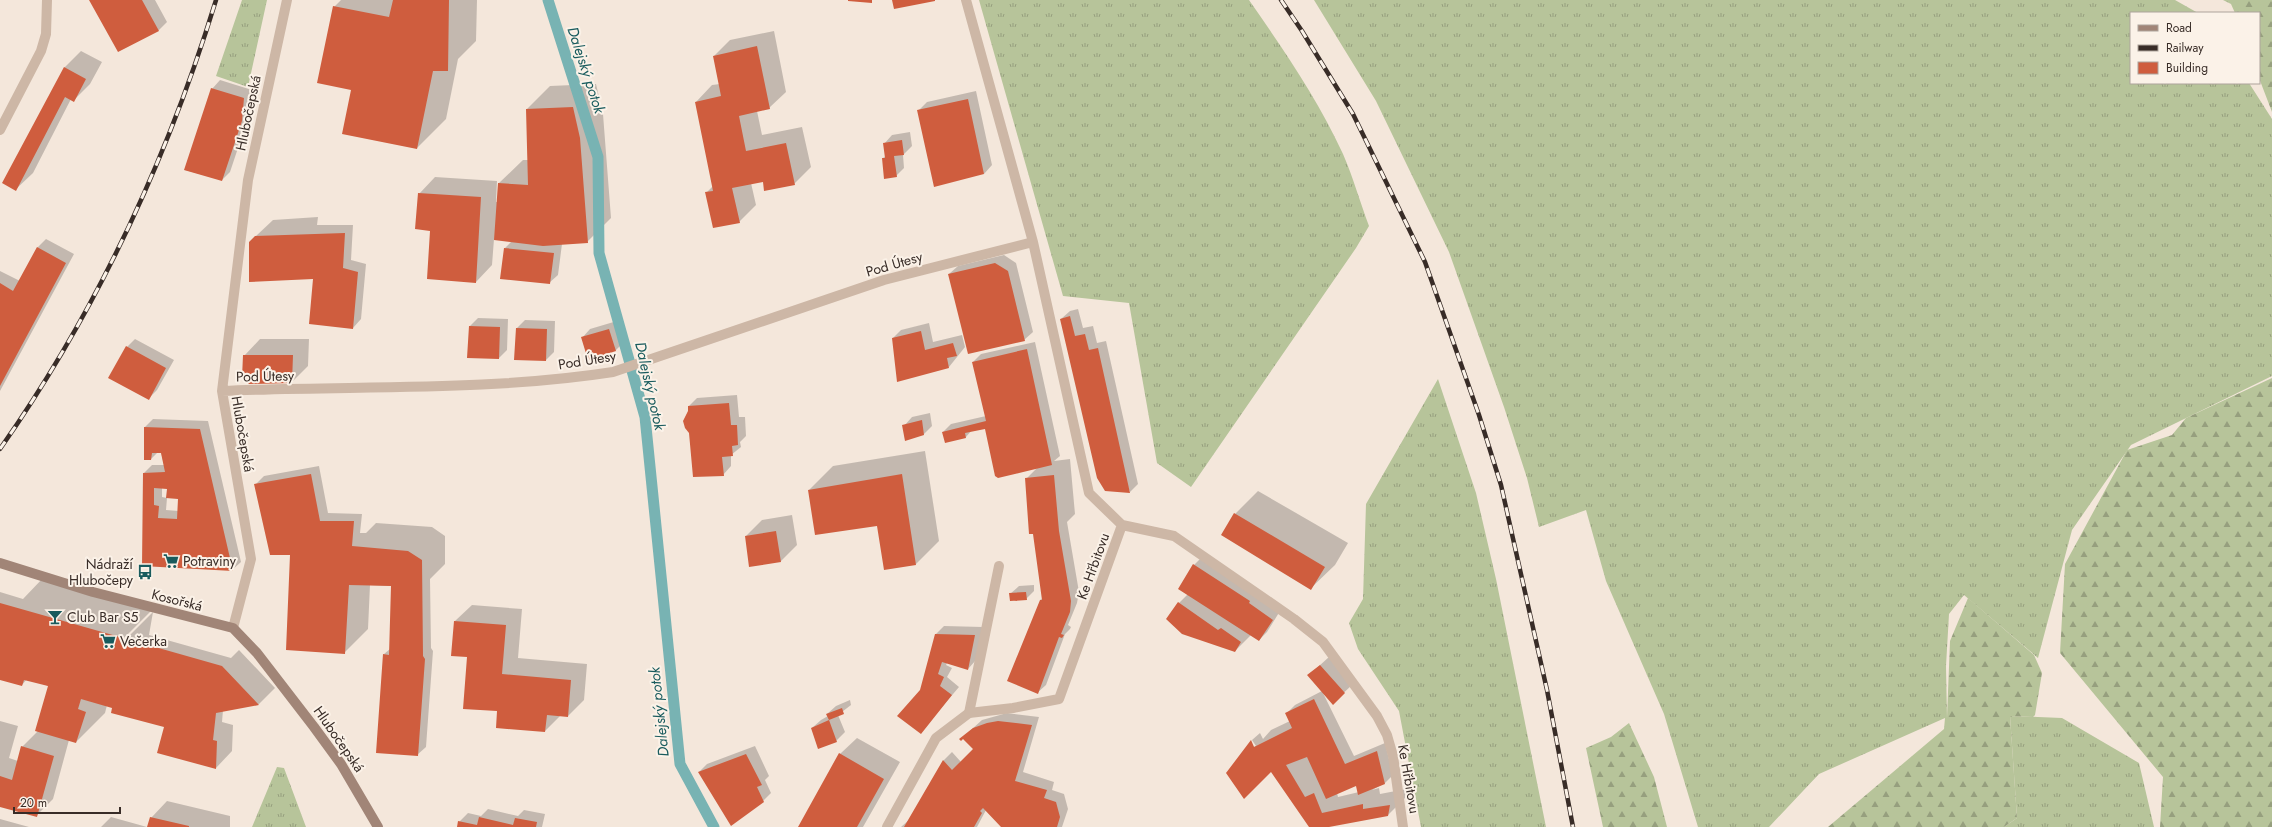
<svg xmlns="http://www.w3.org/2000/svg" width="2272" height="827" viewBox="0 0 2272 827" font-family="Jost,sans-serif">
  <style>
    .grass { fill: url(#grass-tufts) }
    .forest { fill: url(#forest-firs) }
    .shadow { fill: #0003; fill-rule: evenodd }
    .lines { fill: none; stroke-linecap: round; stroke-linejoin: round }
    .stream { stroke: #78b3b3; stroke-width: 11 }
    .building { fill: #cf5d3e; fill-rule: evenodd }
    .lane { stroke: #cdb7a6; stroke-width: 10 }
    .street { stroke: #cdb7a6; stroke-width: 10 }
    .secondary { stroke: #a18577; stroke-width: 10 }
    .rail-casing { stroke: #382c27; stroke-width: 4.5 }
    .rail { stroke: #fbf2e8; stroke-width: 3; stroke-dasharray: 9; stroke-linecap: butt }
    .labels { text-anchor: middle; stroke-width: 4; stroke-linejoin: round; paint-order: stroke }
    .street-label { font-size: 14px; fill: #382c27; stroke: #fbf2e8 }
    .poi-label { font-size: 14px; fill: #382c27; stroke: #fbf2e8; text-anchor: start }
    .water-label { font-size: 15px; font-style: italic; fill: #195b5d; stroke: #fbf2e8 }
  </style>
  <defs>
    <pattern id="grass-tufts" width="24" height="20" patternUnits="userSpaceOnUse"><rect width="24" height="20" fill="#b7c49a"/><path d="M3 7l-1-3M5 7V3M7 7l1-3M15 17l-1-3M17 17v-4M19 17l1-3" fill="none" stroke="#969f7e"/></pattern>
    <pattern id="forest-firs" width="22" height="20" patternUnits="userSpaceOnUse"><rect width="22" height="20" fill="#b7c49a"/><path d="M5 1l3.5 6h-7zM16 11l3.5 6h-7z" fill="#969f7e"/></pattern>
  </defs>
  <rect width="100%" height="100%" fill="#f4e7db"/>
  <path class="grass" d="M242,0h25l-19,87 -32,-11z
    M979,0h270c34,49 69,99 94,154 10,23 17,48 26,72l-13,22 -165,239 -34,-24 -28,-160 -66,-7z
    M1314,0h861l23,13h-67v70h118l23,36v257l-141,69 -59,85 -34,128 -74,-63 -15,19 -3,52 1,53 -2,-1 -126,56 -50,53h-71l-34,-113 -58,-133 -20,-71 -47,17 -12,-49 -23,-71 -55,-155 -73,-151z
    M1438,379l38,114 20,86 50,248h-125l-22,-116 -41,-62 -9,-26 14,-24 3,-95z
    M2010,716l52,2 77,45 15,64h-150l13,-9z
    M277,767l7,1 22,59h-54z"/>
  <path class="forest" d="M2223,0h49v112l-13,-34v-65h-24l-4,-9z
    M2272,378v449h-112l3,-50 -103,-124 5,-89 62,-114 45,-15 14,-17z
    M1968,598l66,57 8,18 -7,42 -2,2 -23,-1 7,102 -13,9h-176l116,-98 1,-11h2l3,-77z
    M1629,723l25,54 13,50h-64l-17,-79 25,-11z"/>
  <path class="shadow" d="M91,0h64l12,22 -8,8 -40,21z
    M341,0h136l-1,41 -18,18 -12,60 -29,29 -65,-58 -18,-83z
    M774,31l12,61 -17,16 -12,3 5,24 40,-8 9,40 -17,17 -31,-3 -12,2 5,22 -17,17 -32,-30 6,-6 -17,-84 16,-17 8,-1 -6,-28 16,-16z
    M81,51l21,11 -12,22 -16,16 -3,-1 -38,74 -17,16 -13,-6 62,-116z
    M220,80l32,10 -2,22 -20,60 -8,8 -37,-10 27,-81z
    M596,84l7,30 8,104 -24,24 -25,2 -4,31 -9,8 -44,-35 7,-7 -18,-2 -2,26 -16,17 -44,-52 -13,-36 16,-17 62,4 -1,21h2l1,-19 24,-23h5l-1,-51 23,-23z
    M976,91l16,74 -8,9 -66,-63 9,-9z
    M910,132l2,14 -9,9 1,13 -8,8 -13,-18 3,-2 -2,-12 8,-9z
    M318,217l-1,8h36l-2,35 15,4 -5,55 -8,9 -39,-50 -58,-42 17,-16z
    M46,239l28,15 -74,137v-120l20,10 18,-34z
    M1004,255l12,8 17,69 -9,8 -75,-66 9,-8z
    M1078,309l5,19 10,-2 4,17 9,-2 32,143 -8,8 -69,-173 9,-8z
    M478,318l30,1 -1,31 -8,8 -31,-1 2,-31z
    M525,320l30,1 -1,31 -8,8 -29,-32z
    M617,321l7,21 -8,8 -28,9 -6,-21 8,-9z
    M929,323l4,19 29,-7 3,12 -16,20 -56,-29 8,-8z
    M135,339l39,21 -17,30 -9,9 -21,-52z
    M260,339h49l-1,27 -16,16 -48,-26z
    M1035,342l25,114 -6,5 16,-2 5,55 -8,8 12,70 -2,11 -9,22 3,2 -1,2 -5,5 -19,51 -9,8 3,-93 3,-2 -17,-119 12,-12 -52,-40 -14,3 -6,7 -23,-5 8,-8 35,-8 -13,-54 8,-8z
    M737,395l2,22h6l1,19 -6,6 1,5 -10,8v11l-8,9 -34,-64v-5l8,-8z
    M930,413l2,13 -8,8 -19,5 -1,-13 8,-9z
    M153,419l55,2 33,141 -9,8 -89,-5 1,-92 8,-8h12l-3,-13h-3l-7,7h-6v-32zM162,488h6l11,10v13l-13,-1 1,-12 -5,-1z
    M925,451l14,90 -23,23 -31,5 -7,-44 -69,-35 24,-24z
    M319,466l9,47 34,1 -2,19h6l10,-10 56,4 13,9v28l-15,15 1,69 2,3 -7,96 -9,8 -33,-101 6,-5 2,-63 -22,-1 -2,44 -24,24 -88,-169 8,-8z
    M1258,491l90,52 -13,22 -24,23 -76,-74z
    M792,515l5,30 -17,17 -34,-26 16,-16z
    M1202,557l78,54 -13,21 -8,8 -8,-5 -16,16 -56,-48 9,-9 6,-29z
    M43,578l110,31 -31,31h3l28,-28 -4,23 82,23 8,-8 36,38 -16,16 -36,6 -1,12 11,3 -1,26 -16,17 -50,-42 -59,-21 -2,8 -29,29 -7,-2 -16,59 -17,17 -36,-10v-85l18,5 -9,32 9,3 4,-14 16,-16 11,-45 -22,-7 -5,6 -22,-6v-87l23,7z
    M1034,585v6l-8,8 -16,-5 9,-8z
    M472,605l50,4 -4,49 69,6 -3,36 -16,16h-8l-15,15 -47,-21 -30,-54 -13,-35z
    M944,626l39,1 -7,33 -8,9 -21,-6 -1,2 6,3 -5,9 12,10 -39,46 1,-42 15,-57z
    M1329,657l24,27 -20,19 -10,-10 31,63 31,-13 8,32 -8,8 -13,7 7,-2 1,6 26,-5 -1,9 -17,17 -65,12h-12l-40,-57 -27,27 7,-55 3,5 2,-1 -4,-6 8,-7 3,6 8,-9 19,-9 -3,-8 8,-8 27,-14 -13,-16zM1356,784l3,8 -21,5 -1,-4z
    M850,700l1,5 -13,10 7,17 -9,9 -24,-13 9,-8 7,-4 -1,-2 9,-8z
    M1007,713l32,4 -16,55 31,10 -2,8 12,4 4,15 -6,18h-59l-17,-17 -9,17h-76l9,-8 34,-59 8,-8 9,10 14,-13 -12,-12 -2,2 21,-19z
    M857,738l43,24 -37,65h-64l41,-73z
    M755,746l14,30 -4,4 6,13 -8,8 -64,-29 8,-8z
    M167,801l63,15v11h-82l3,-9z
    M488,809l30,7 6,-6 21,4 -3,13h-84l1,-5 9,-9 13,3z
    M111,817l36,10h-46z
    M0,819l29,8h-29z"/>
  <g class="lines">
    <path class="stream" d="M548,0l50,157 1,96 46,164 35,347 34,63"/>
  </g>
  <path class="building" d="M89,0h53l17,31 -41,21z
    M393,0h56l-1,71h-15l-16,78 -75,-15 9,-44 -34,-7 16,-77 56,11z
    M848,0h24v3l-24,-2z
    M892,0h43v1l-41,8z
    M757,46l13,63 -31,7 7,35 40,-8 9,42 -31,6 -1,-9 -31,6 8,35 -27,5 -8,-36 8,-1 -18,-89 26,-6 -8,-40z
    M64,67l22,12 -12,23 -9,-5 -49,94 -14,-8z
    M211,88l33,10 -2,23 -20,60 -38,-11z
    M968,99l16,75 -50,13 -17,-77z
    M573,107l7,31 8,105 -45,3 -49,-6 4,-57 30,2 -2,-76z
    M902,140l2,15 -10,1 3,21 -13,2 -2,-21h3l-2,-15z
    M418,193l63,4 -5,86 -49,-4 3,-48 -15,-2z
    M345,233l-2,35 15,4 -5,57 -44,-5 4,-45 -64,3v-40l6,-6z
    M37,247l29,16 -66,123v-103l13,8z
    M504,248l50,5 -4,31 -50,-5z
    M995,263l13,8 17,70 -57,13 -20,-80z
    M1070,316l5,20 10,-2 4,16 9,-2 32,145 -25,-2 -8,-13 -37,-159z
    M469,326l31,1 -1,32 -32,-1z
    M516,328l31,1 -1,32 -32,-1z
    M609,329l7,22 -28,9 -7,-23z
    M921,331l4,19 28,-7 4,13 -10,2 2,10 -52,14 -5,-44z
    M126,346l40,22 -17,32 -41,-22z
    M1027,349l25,116 -54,13 -3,-2 -10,-47 -20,4 1,5 -21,5 -3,-11 44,-11 -14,-59z
    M243,355h50l-1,28 -43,1 -7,-6z
    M729,403l2,22h6l1,20 -6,1 1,10 -11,1 2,19 -31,1 -4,-44 -4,-5 -2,-7 5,-10v-5z
    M922,420l2,15 -19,6 -3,-16z
    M144,427l56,2 33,142 -91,-5 1,-93 22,-1 -4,-19h-9l-1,7h-7zM154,488l13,1 -1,9 12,1 -1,20 -19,-1 1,-12 -5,-1z
    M311,474l9,47h34l-2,25 56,5 14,9 1,96 2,3 -7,97 -42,-3 7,-99 6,1 2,-69 -42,-1 -4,69 -59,-4 4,-95h-20l-16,-71z
    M902,474l14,91 -32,5 -7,-44 -62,9 -7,-45z
    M1054,475l5,56 12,70 -1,11 -9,22 3,1 -2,3 -3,-1 -21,57 -31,-13 33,-81h2l-9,-66h-4l-4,-56z
    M1234,513l91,54 -14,23 -90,-55z
    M776,531l5,31 -32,5 -4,-31z
    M1193,564l57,37 -1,2 24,17 -14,21 -81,-52z
    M1026,592l1,8 -17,1 -1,-8z
    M1178,602l40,28 3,-2 20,14 -6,10 -53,-18 -16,-15z
    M0,603l222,63 37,39 -43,8 -3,27 4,1 -1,28 -59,-16 7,-26 -53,-14 1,-5 -31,-9 -3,10 8,3 -10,31 -41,-12 13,-45 -24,-6 -2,6 -22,-6z
    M454,621l52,4 -4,49 69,6 -3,37 -21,-2 -2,17 -49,-4 1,-17 -34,-2 4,-52 -16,-1z
    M935,634l40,1 -7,35 -26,-8 -4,12 6,3 -4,9 12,9 -31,39 -24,-18 23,-26z
    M1320,665l25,28 -12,12 -26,-30z
    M1314,699l31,65 32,-13 8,33 -27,11 -2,-9 -30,13 -19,-42 -21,8 19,32 9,-4 8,20 41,-9v5l27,-4 -2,11 -59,11h-20l-38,-55 -27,27 -18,-26 25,-33 3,7 38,-19 -7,-15z
    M842,708l2,6 -15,6 -3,-6z
    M829,720l8,22 -19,7 -7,-21z
    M998,721l34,4 -17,56 32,9 -3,8 12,4 4,15 -3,10h-56l-18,-19 -3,3 2,2 -8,14h-70l39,-67 9,10 21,-21 -10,-10 -2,2 -2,-2 14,-11 14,-5z
    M21,746l33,10 -17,61 -37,-10v-31l12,4z
    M839,753l45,26 -27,48h-59z
    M746,754l16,31 -5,2 7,15 -33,24 -33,-54z
    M150,817l39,9v1h-42z
    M479,817l34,8 2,-7 22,4 -1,5h-79l1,-6 19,4z"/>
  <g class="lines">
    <path class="lane" d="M969,713l30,-147"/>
    <path class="street" d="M966,0l67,242 56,251 33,32
      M0,130l41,-79 5,-17 1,-34
      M222,391c130,-6 262,1 391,-19l271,-92 149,-38
      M1122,525l52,11 120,83 29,23 54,74 10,19 6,21 10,71
      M233,628l18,-69 -29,-168 26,-211 39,-180
      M887,827l49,-89 33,-25 44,-5 46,-9 63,-174"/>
    <path class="secondary" d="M0,563l93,29 140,36 24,25 57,74 27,37 37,63"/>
    <defs>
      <path id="rail" d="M1281,0l21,31 51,83 72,148 54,153 22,70 46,205 26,137
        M0,449c96,-137 167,-289 216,-449"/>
    </defs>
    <use href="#rail" class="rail-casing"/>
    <use href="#rail" class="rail"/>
  </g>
  <defs>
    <symbol id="supermarket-bare" viewBox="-9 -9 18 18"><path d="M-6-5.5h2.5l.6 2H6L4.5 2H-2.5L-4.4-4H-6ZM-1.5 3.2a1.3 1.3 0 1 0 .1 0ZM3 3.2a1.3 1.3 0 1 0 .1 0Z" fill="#195b5d" stroke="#fbf2e8" stroke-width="2.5" paint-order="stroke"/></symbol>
    <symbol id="bus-bare" viewBox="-9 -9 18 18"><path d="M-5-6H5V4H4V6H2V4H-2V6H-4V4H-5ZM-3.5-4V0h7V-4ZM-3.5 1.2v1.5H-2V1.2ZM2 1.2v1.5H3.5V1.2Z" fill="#195b5d" stroke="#fbf2e8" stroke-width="2.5" paint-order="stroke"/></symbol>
    <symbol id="bar-bare" viewBox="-9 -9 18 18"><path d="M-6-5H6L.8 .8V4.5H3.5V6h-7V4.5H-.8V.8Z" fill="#195b5d" stroke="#fbf2e8" stroke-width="2.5" paint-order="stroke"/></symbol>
  </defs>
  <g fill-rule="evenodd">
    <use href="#supermarket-bare" x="160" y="550" width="22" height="22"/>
    <use href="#bus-bare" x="134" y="561" width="22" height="22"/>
    <use href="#bar-bare" x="44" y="606" width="22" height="22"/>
    <use href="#supermarket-bare" x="97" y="630" width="22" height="22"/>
  </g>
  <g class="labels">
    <g class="street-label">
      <text transform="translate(248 113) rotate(-78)" y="5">Hlubočepská</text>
      <text transform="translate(894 264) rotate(-16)" y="5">Pod Útesy</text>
      <text transform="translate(587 360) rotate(-9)" y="5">Pod Útesy</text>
      <text transform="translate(265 376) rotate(-1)" y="5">Pod Útesy</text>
      <text transform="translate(243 434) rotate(80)" y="5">Hlubočepská</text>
      <text transform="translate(1093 566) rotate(-70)" y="5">Ke Hřbitovu</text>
      <text transform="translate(177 600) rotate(14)" y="5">Kosořská</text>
      <text transform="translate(339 739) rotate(55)" y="5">Hlubočepská</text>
      <text transform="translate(1409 779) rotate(80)" y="5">Ke Hřbitovu</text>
    </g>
    <g class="poi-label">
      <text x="183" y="566">Potraviny</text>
      <text x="133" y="569" text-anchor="end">Nádraží<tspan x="133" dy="16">Hlubočepy</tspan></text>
      <text x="67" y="622">Club Bar S5</text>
      <text x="120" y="646">Večerka</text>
    </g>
    <g class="water-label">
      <text transform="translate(586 70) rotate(72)" y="5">Dalejský potok</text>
      <text transform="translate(650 386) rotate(77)" y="5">Dalejský potok</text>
      <text transform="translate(659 712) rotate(-96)" y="5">Dalejský potok</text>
    </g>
  </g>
  <rect x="2130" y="12" width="130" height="72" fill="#fbf2e8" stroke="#ada39b"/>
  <rect x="2138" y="25" width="20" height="6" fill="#a18577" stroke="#ada39b"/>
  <text x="2166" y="32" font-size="12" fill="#382c27">Road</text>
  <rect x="2138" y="45" width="20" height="6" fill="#382c27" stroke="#ada39b"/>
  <text x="2166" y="52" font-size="12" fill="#382c27">Railway</text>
  <rect x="2138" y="62" width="20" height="12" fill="#cf5d3e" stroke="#ada39b"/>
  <text x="2166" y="72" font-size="12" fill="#382c27">Building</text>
  <path d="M14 807v6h106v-6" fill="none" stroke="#382c27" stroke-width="2"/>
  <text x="20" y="807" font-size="12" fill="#382c27" stroke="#fbf2e8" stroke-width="3" paint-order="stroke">20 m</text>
</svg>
